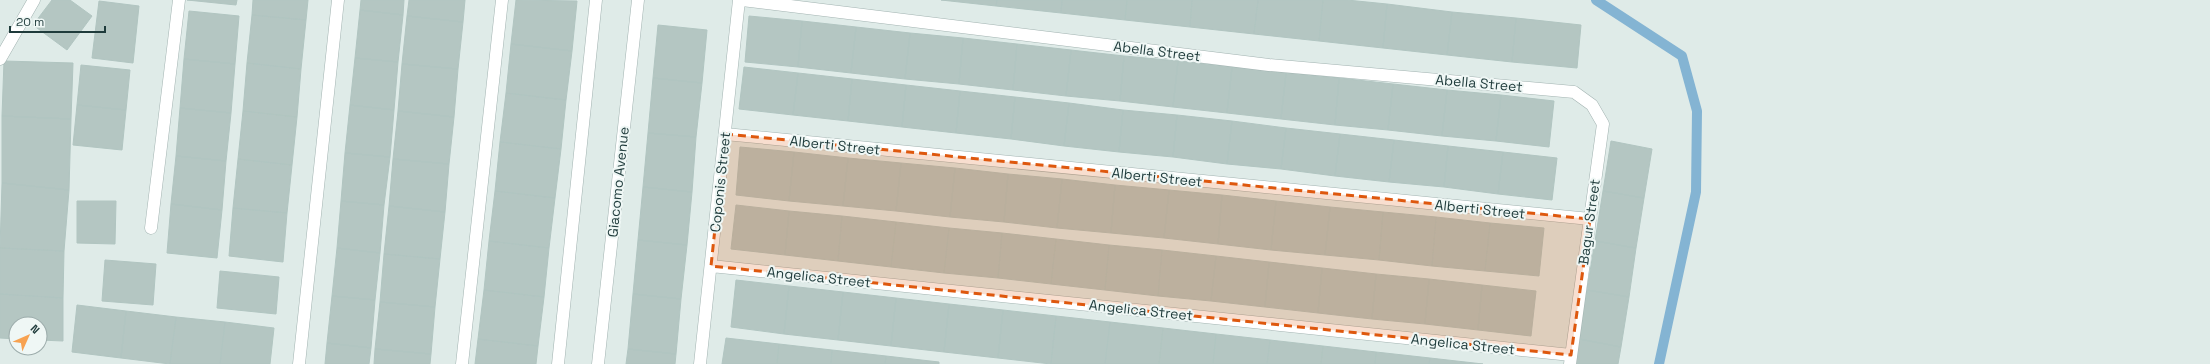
<svg xmlns="http://www.w3.org/2000/svg" width="2210" height="364" viewBox="0 0 2210 364" font-family="'Space Grotesk',sans-serif">
  <style>
    .lines { fill: none; stroke-linecap: round; stroke-linejoin: round }
    .stream { stroke: #84b4d3; stroke-width: 10 }
    .building { fill: #b4c6c2; stroke: #b1c5c1 }
    .minor-casing { stroke: #a2b3b1; stroke-width: 13 }
    .minor { stroke: #fff; stroke-width: 12 }
    .marked { fill: #de580e; fill-opacity: 0.2; stroke: #de580e; stroke-width: 3; stroke-dasharray: 8 5; stroke-linejoin: round }
    .labels { text-anchor: middle; stroke-width: 4; stroke-linejoin: round; paint-order: stroke }
    .street-label { font-size: 14px; fill: #1f3b3b; stroke: #eff7f5 }
  </style>
  <rect width="100%" height="100%" fill="#dfebe8"/>
  <g class="lines">
    <path class="stream" d="M1596,0l86,56 15,55 -1,81 -37,172"/>
  </g>
  <path class="building" d="M52,0h18l22,16 -25,34 -34,-25z
    M187,0h50l-1,5z
    M253,0h55l-2,20 -54,-5z
    M361,0h43l-1,15 -43,-5z
    M409,0h56l-2,22 -56,-6z
    M516,0l61,1 -5,50 -61,-7z
    M941,0h56l-1,6z
    M997,0h65l-1,13 -65,-7z
    M1062,0h65l-2,20 -64,-7z
    M1127,0h65l-2,27 -65,-7z
    M1192,0h66l-4,34 -64,-7z
    M1258,0h65l-4,41 -65,-7z
    M1323,0h24l40,4 -4,44 -64,-7z
    M99,1l40,5 -6,57 -41,-5z
    M1387,4l65,8 -5,43 -64,-7z
    M360,10l43,5 -5,47 -43,-4z
    M189,11l50,5 -4,48 -51,-5z
    M1452,12l64,6 -4,44 -65,-7z
    M252,15l54,5 -5,49 -54,-6z
    M407,16l56,6 -5,47 -56,-5z
    M749,16l53,5 -4,46 -53,-5z
    M1516,18l65,7 -4,43 -65,-6z
    M802,21l54,6 -5,46 -53,-6z
    M658,25l49,5 -5,53 -49,-5z
    M856,27l54,6 -5,46 -54,-6z
    M910,33l53,5 -4,46 -54,-5z
    M963,38l54,6 -4,46 -54,-6z
    M511,44l61,7 -6,49 -60,-7z
    M1017,44l54,6 -5,46 -53,-6z
    M1071,50l53,6 -4,45 -54,-5z
    M1124,56l54,5 -5,46 -53,-6z
    M355,58l43,4 -4,48 -44,-5z
    M184,59l51,5 -4,49 -51,-5z
    M4,61l69,2 -2,56 -69,-3z
    M1178,61l54,6 -5,46 -54,-6z
    M247,63l54,6 -4,48 -54,-6z
    M402,64l56,5 -4,48 -56,-6z
    M81,65l49,5 -4,40 -49,-5z
    M744,67l54,6 -5,42 -54,-6z
    M1232,67l54,6 -5,46 -54,-6z
    M798,73l54,6 -4,42 -55,-6z
    M1286,73l53,5 -4,47 -54,-6z
    M653,78l49,5 -6,54 -48,-4z
    M1339,78l54,6 -5,46 -53,-5z
    M852,79l54,6 -4,42 -54,-6z
    M1393,84l54,6 -5,46 -54,-6z
    M906,85l54,6 -4,42 -54,-6z
    M1447,90l54,5 -5,46 -54,-5z
    M960,91l55,6 -4,42 -55,-6z
    M506,93l60,7 -5,49 -61,-7z
    M1501,95l53,6 -5,46 -53,-6z
    M1015,97l54,6 -5,43 -53,-7z
    M1069,103l54,7 -4,42 -55,-6z
    M77,105l49,5 -4,40 -49,-5z
    M350,105l44,5 -4,47 -45,-4z
    M180,108l51,5 -5,48 -50,-5z
    M1123,110l54,5 -4,42 -54,-5z
    M243,111l54,6 -5,48 -54,-6z
    M398,111l56,6 -5,47 -56,-5z
    M1177,115l55,6 -5,43 -54,-7z
    M2,116l69,3 -2,71 -67,-7z
    M1232,121l54,7 -5,41 -54,-5z
    M1286,128l54,6 -5,42 -54,-7z
    M648,133l48,4 -4,55 -49,-5z
    M1340,134l54,6 -5,42 -54,-6z
    M1394,140l54,6 -4,41 -55,-5z
    M1611,141l41,8 -8,49 -41,-7z
    M500,142l61,7 -6,49 -60,-7z
    M1448,146l55,6 -5,42 -54,-7z
    M740,147l54,5 -5,49 -53,-6z
    M794,152l54,6 -5,48 -54,-5z
    M1503,152l54,6 -5,42 -54,-6z
    M345,153l45,4 -6,48 -43,-4z
    M176,156l50,5 -4,49 -51,-6z
    M848,158l53,5 -5,48 -53,-5z
    M238,159l54,6 -5,48 -54,-5z
    M393,159l56,5 -4,48 -56,-6z
    M901,163l54,5 -5,49 -54,-6z
    M955,168l53,6 -4,48 -54,-5z
    M1008,174l54,5 -5,49 -53,-6z
    M1062,179l53,6 -4,48 -54,-5z
    M2,183l67,7 -5,61 -64,-3z
    M1115,185l54,5 -5,48 -53,-5z
    M643,187l49,5 -5,53 -49,-5z
    M1169,190l53,5 -4,49 -54,-6z
    M495,191l60,7 -6,50 -60,-7z
    M1603,191l41,7 -8,50 -41,-7z
    M1222,195l54,6 -5,49 -53,-6z
    M77,201h39l-1,43 -38,-1z
    M341,201l43,4 -4,48 -43,-5z
    M1276,201l54,6 -5,48 -54,-5z
    M171,204l51,6 -5,48 -50,-5z
    M736,205l53,6 -4,44 -54,-6z
    M389,206l56,6 -5,47 -56,-5z
    M1330,207l53,5 -4,48 -54,-5z
    M233,208l54,5 -4,49 -54,-6z
    M789,211l53,5 -4,45 -53,-6z
    M1383,212l53,5 -4,49 -53,-6z
    M842,216l54,6 -5,45 -53,-6z
    M1436,217l54,6 -5,48 -53,-5z
    M896,222l53,6 -5,45 -53,-6z
    M1490,223l54,5 -5,48 -54,-5z
    M949,228l53,5 -4,45 -54,-5z
    M1002,233l54,6 -5,45 -53,-6z
    M1056,239l53,6 -4,45 -54,-6z
    M638,240l49,5 -6,54 -48,-5z
    M489,241l60,7 -5,49 -60,-7z
    M1595,241l41,7 -7,49 -42,-7z
    M1109,245l53,5 -4,46 -53,-6z
    M0,248l64,3 -1,47 -63,-4z
    M337,248l43,5 -5,47 -43,-4z
    M1162,250l54,6 -5,45 -53,-5z
    M384,254l56,5 -5,48 -55,-5z
    M1216,256l53,6 -4,45 -54,-6z
    M105,260l51,4 -3,41 -51,-4z
    M1269,262l53,6 -4,45 -53,-6z
    M1322,268l54,6 -4,45 -54,-6z
    M220,271l59,6 -3,37 -59,-6z
    M1376,274l53,5 -4,45 -53,-5z
    M1429,279l53,6 -4,45 -53,-6z
    M736,280l53,6 -5,48 -53,-7z
    M1482,285l54,6 -5,45 -53,-6z
    M789,286l54,6 -5,48 -54,-6z
    M484,290l60,7 -6,49 -60,-7z
    M1587,290l42,7 -8,50 -42,-8z
    M843,292l53,6 -5,48 -53,-6z
    M0,294l63,4v43l-23,-1v-16h-24v15l-16,-1z
    M633,294l48,5 -5,55 -48,-5z
    M332,296l43,4 -4,48 -44,-5z
    M896,298l53,6 -5,48 -53,-6z
    M380,302l55,5 -4,47 -56,-5z
    M949,304l54,6 -5,48 -54,-6z
    M77,305l49,6 -5,47 -49,-6z
    M1003,310l53,6 -5,48 -53,-6z
    M126,311l50,6 -6,47 -49,-6z
    M1056,316l54,6 -5,42h-54z
    M176,317l49,5 -5,42h-50z
    M225,322l49,6 -4,36h-50z
    M1110,322l53,6 -4,36h-54z
    M1163,328l53,6 -3,30h-54z
    M1216,334l54,6 -3,24h-54z
    M726,338l53,6 -2,20h-55z
    M478,339l60,7 -2,18h-61z
    M1579,339l42,8 -3,17h-43z
    M1270,340l53,6 -2,18h-54z
    M327,343l44,5 -2,16h-44z
    M779,344l53,6 -1,14h-54z
    M1323,346l53,6 -1,12h-54z
    M375,349l56,5 -1,10h-56z
    M628,349l48,5 -1,10h-49z
    M832,350l54,6 -1,8h-54z
    M1376,352l54,6 -1,6h-54z
    M886,356l53,6v2h-54z
    M1430,358l53,6h-54z"/>
  <g class="lines">
    <defs>
      <path id="minor" d="M742,0l527,65 305,27 18,13 11,19 -33,240
        M0,59l34,-59
        M725,134l865,85
        M151,228l28,-228
        M711,266l860,89
        M299,364l39,-364
        M462,364l40,-364
        M558,364l38,-364
        M598,364l40,-364
        M700,364l39,-364"/>
    </defs>
    <use href="#minor" class="minor-casing"/>
    <use href="#minor" class="minor"/>
  </g>
  <path class="marked" d="M725,134l865,85 -19,136 -860,-89z"/>
  <g class="labels">
    <g class="street-label">
      <text transform="translate(1157 51) rotate(7)" y="5">Abella Street</text>
      <text transform="translate(1479 83) rotate(5)" y="5">Abella Street</text>
      <text transform="translate(835 145) rotate(6)" y="5">Alberti Street</text>
      <text transform="translate(1157 177) rotate(6)" y="5">Alberti Street</text>
      <text transform="translate(618 182) rotate(-84)" y="5">Giacomo Avenue</text>
      <text transform="translate(720 182) rotate(-84)" y="5">Coponis Street</text>
      <text transform="translate(1480 209) rotate(6)" y="5">Alberti Street</text>
      <text transform="translate(1589 222) rotate(-82)" y="5">Bagur Street</text>
      <text transform="translate(819 277) rotate(6)" y="5">Angelica Street</text>
      <text transform="translate(1141 310) rotate(6)" y="5">Angelica Street</text>
      <text transform="translate(1463 344) rotate(6)" y="5">Angelica Street</text>
    </g>
  </g>
  <g transform="translate(28 336) rotate(45)"><circle r="19" fill="#eff7f5" stroke="#9cacab"/>
  <path d="M0-3L7 15L0 10L-7 15Z" fill="#f7a251"/>
  <text y="-6" font-size="11" font-weight="bold" text-anchor="middle" fill="#1f3b3b">N</text>
  </g>
  <path d="M10 26v6h95v-6" fill="none" stroke="#1f3b3b" stroke-width="2"/>
  <text x="16" y="26" font-size="12" fill="#1f3b3b" stroke="#eff7f5" stroke-width="3" paint-order="stroke">20 m</text>
</svg>
